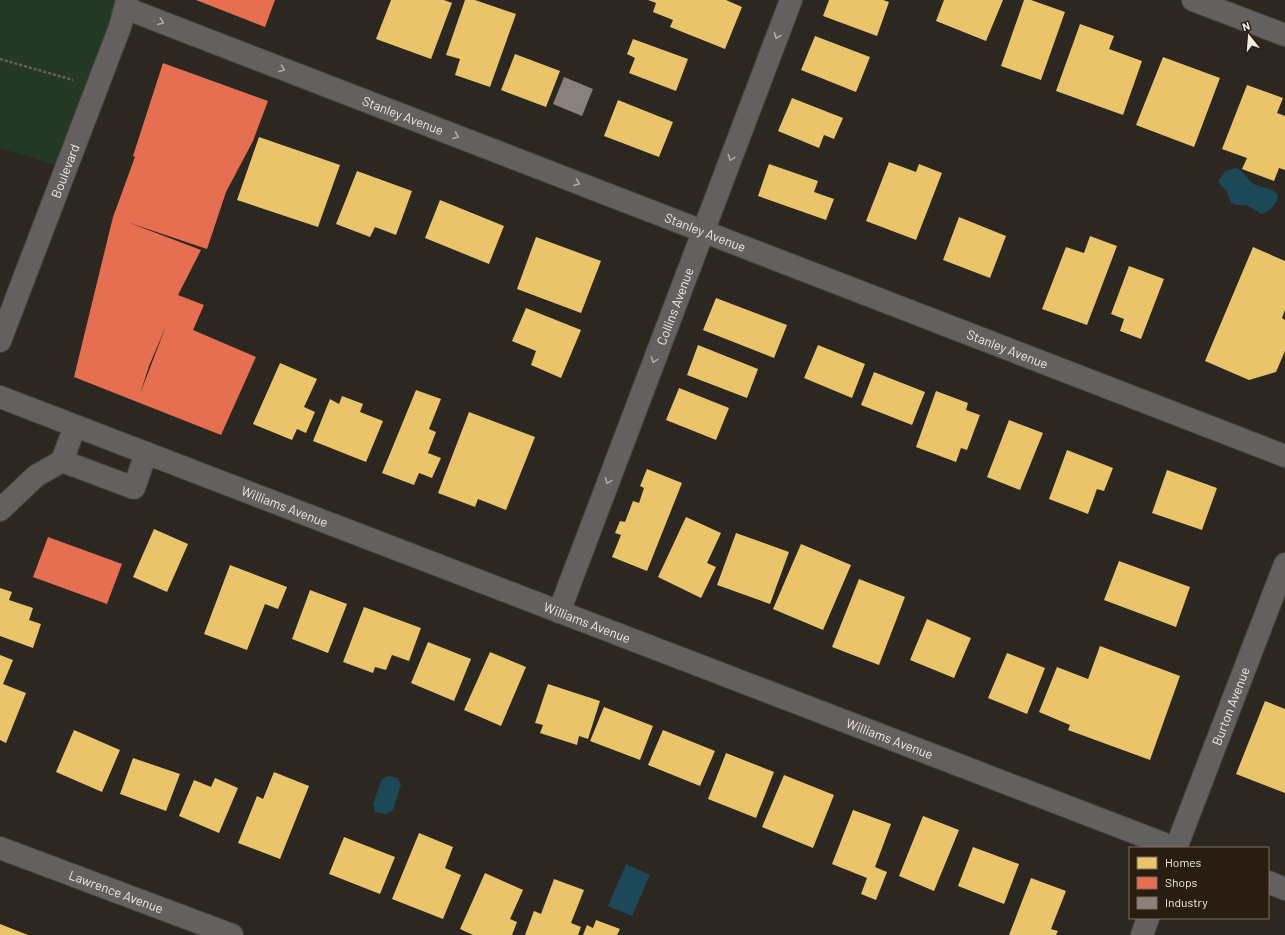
<svg xmlns="http://www.w3.org/2000/svg" width="1285" height="935" viewBox="0 0 1285 935" font-family="Barlow,sans-serif">
  <style>
    .green { fill: #243826 }
    .water { fill: #1c4858 }
    .homes { fill: #e9c46a }
    .shops { fill: #e76f51; fill-rule: evenodd }
    .industry { fill: #8a817c }
    .lines { fill: none; stroke-linecap: round; stroke-linejoin: round }
    .minor-casing { stroke: #48423d; stroke-width: 24 }
    .path { stroke: #65615e; stroke-width: 2.5; stroke-dasharray: 3 2; stroke-linecap: butt }
    .minor { stroke: #64605f; stroke-width: 22 }
    .oneway { stroke: #b3aca8 }
    .labels { text-anchor: middle; stroke-width: 4; stroke-linejoin: round; paint-order: stroke }
    .street-label { font-size: 13px; fill: #f3eae3; stroke: #291c11 }
  </style>
  <rect width="100%" height="100%" fill="#2d2721"/>
  <path class="green" d="M0,0h121l-55,168 -66,-20z"/>
  <path class="water" d="M1236,168c8,3 10,10 16,15 9,6 19,3 26,12 -1,9 -8,17 -16,19l-16,-9h-10l-5,-2 -4,-11 -9,-10 7,-11z
    M389,776l9,2 3,7 -8,25 -7,4 -11,-2 -2,-8 9,-25z
    M626,864l24,11 -18,41 -24,-10z"/>
  <path class="homes" d="M391,0h53l8,3 -21,56 -55,-20z
    M465,0h10l41,14 -26,73 -35,-12 5,-16 -14,-4z
    M648,0h78l16,7 -17,42 -55,-22 3,-7 -20,-8 3,-9z
    M829,0h54l6,2 -12,34 -54,-20z
    M944,0h59l-17,41 -50,-20z
    M1024,0h7l34,12 -24,68 -40,-14z
    M1080,24l34,12 -5,13 33,12 -19,54 -67,-24z
    M815,36l55,21 -14,35 -55,-22z
    M633,39l55,20 -12,32 -47,-18 6,-15 -8,-4z
    M515,54l45,17 -14,36 -45,-17z
    M1163,57l57,21 -26,69 -58,-22z
    M1247,85l36,13 -6,15 8,3v54l-6,-2 -5,13 -32,-12 5,-11 -25,-9z
    M792,98l51,20 -9,21 -10,-4 -5,13 -41,-17z
    M618,100l55,22 -14,35 -55,-21z
    M259,137l81,28 -22,62 -81,-27z
    M889,162l27,10 3,-8 23,9 -26,67 -50,-19z
    M769,164l49,17 -4,11 20,7 -8,21 -68,-24z
    M357,171l55,20 -16,44 -21,-8 -5,10 -34,-13z
    M440,200l64,26 -15,38 -64,-26z
    M959,217l47,19 -16,42 -47,-18z
    M1090,236l27,10 -30,79 -45,-16 24,-62 18,6z
    M536,237l65,24 -20,52 -64,-24z
    M1253,247l32,14v49l-3,8 3,2v31l-9,21 -27,8 -44,-19z
    M1129,266l35,13 -23,60 -21,-8 4,-12 -13,-5z
    M716,298l71,27 -13,33 -71,-28z
    M526,308l55,22 -20,48 -30,-13 5,-14 -24,-10z
    M698,345l60,24 -11,29 -60,-23z
    M818,345l47,19 -13,34 -48,-20z
    M280,363l37,16 -13,28 11,5 -9,21 -9,-4 -5,11 -39,-16z
    M874,372l51,20 -13,33 -51,-20z
    M679,388l50,20 -13,32 -50,-20z
    M416,390l25,9 -12,30 7,3 -8,21 13,5 -9,20 -13,-5 -5,12 -32,-12z
    M936,391l32,12 -2,7 14,5 -13,35 -6,-2 -5,14 -40,-15z
    M342,396l21,8 -3,8 23,9 -17,41 -53,-21 17,-42 9,5z
    M469,412l66,25 -29,73 -28,-11 -3,8 -37,-14z
    M1009,420l34,13 -23,57 -33,-13z
    M1067,450l46,18 -9,23 -7,-2 -9,25 -39,-15z
    M647,469l35,14 -35,88 -35,-14 9,-22 -6,-2 5,-12 5,1 8,-21 6,2 5,-15 -4,-2z
    M1167,470l50,18 -15,42 -50,-17z
    M686,517l35,16 -14,30 9,4 -15,31 -43,-21z
    M154,529l34,15 -21,48 -34,-15z
    M736,533l53,19 -19,52 -53,-19z
    M801,544l50,21 -28,65 -50,-21z
    M1119,561l71,26 -14,40 -72,-27z
    M230,565l57,22 -9,22 -13,-5 -18,46 -43,-16z
    M859,579l46,18 -26,68 -47,-18z
    M0,588l12,4 -3,8 24,8 -4,12 12,4 -8,24 -33,-12z
    M310,590l37,14 -19,49 -36,-14z
    M364,607l57,21 -12,33 -17,-6 -6,15 -11,-3 -2,6 -30,-11z
    M927,619l44,19 -17,40 -44,-18z
    M428,642l43,17 -17,42 -43,-18z
    M1100,646l80,30 -30,84 -82,-30 2,-5 -31,-13 18,-45 31,12z
    M490,652l36,15 -25,59 -37,-16z
    M1007,653l38,15 -18,46 -39,-16z
    M0,655l13,5 -10,24 23,9 -20,50 -6,-3z
    M548,684l52,17 -12,38 -9,-3 -2,9 -37,-12 3,-8 -8,-2z
    M1265,701l20,8v84l-49,-19z
    M604,707l49,19 -13,34 -50,-19z
    M74,730l46,20 -18,42 -46,-20z
    M663,730l52,21 -15,35 -52,-21z
    M726,753l48,19 -18,46 -48,-19z
    M133,758l47,16 -14,37 -46,-17z
    M274,772l35,14 -29,73 -42,-16 19,-47 6,3z
    M784,775l50,20 -21,53 -51,-21z
    M215,778l23,10 -19,45 -40,-17 15,-36 17,7z
    M853,810l38,14 -16,43 12,5 -11,28 -15,-6 6,-16 -35,-14z
    M923,816l36,14 -25,61 -35,-15z
    M419,833l34,14 -8,21 16,7 -18,44 -51,-20z
    M344,837l51,20 -15,37 -51,-20z
    M973,847l46,17 -15,40 -46,-18z
    M485,873l38,17 -13,29 7,3 -5,13h-39l-13,-6z
    M1031,878l35,13 -15,38 7,2 -2,4h-47z
    M554,879l30,11 -13,33 10,4 -3,8h-53l9,-24 7,3z
    M596,920l24,9 -3,6h-34l4,-10 6,3z
    M0,924l28,11h-28z"/>
  <path class="shops" d="M196,0h79l-10,27z
    M163,63l105,38 -15,40 -27,51 -19,57 -80,-27 74,28 -23,45 26,10 -11,25 63,27 -35,78 -147,-58 39,-160 22,-60 -2,-1zM166,326l-26,68 9,-28z
    M48,537l74,27 -15,40 -74,-27z"/>
  <path class="industry" d="M564,77l29,12 -11,27 -29,-12z"/>
  <g class="lines">
    <defs>
      <g id="minor">
        <path d="M1193,0l92,35"/>
        <path id="s1" d="M125,8l1160,448"/>
        <path id="s2" d="M0,341l120,-314 7,-27"/>
        <path id="s3" d="M0,397l1175,451"/>
        <path d="M62,461l72,27 12,-35"/>
        <path d="M0,510l36,-34 26,-15 13,-35"/>
        <path id="s4" d="M559,612l232,-612"/>
        <path id="s5" d="M0,848l232,87"/>
        <path id="s6" d="M1176,848l109,-284"/>
        <path d="M1268,882l17,7"/>
        <path d="M1142,935l6,-17"/>
      </g>
    </defs>
    <use href="#minor" class="minor-casing"/>
    <path class="path" d="M0,59l73,21"/>
    <use href="#minor" class="minor"/>
  </g>
  <defs><path id="oneway-chevron" d="M-2-3.5L2.5 0L-2 3.5" fill="none" stroke-width="1.6" stroke-linecap="round" stroke-linejoin="round"/></defs>
  <g class="oneway">
    <use href="#oneway-chevron" transform="translate(161 22) rotate(21)"/>
    <use href="#oneway-chevron" transform="translate(777 36) rotate(111)"/>
    <use href="#oneway-chevron" transform="translate(282 69) rotate(21)"/>
    <use href="#oneway-chevron" transform="translate(456 136) rotate(21)"/>
    <use href="#oneway-chevron" transform="translate(731 158) rotate(111)"/>
    <use href="#oneway-chevron" transform="translate(577 183) rotate(21)"/>
    <use href="#oneway-chevron" transform="translate(654 360) rotate(111)"/>
    <use href="#oneway-chevron" transform="translate(608 481) rotate(111)"/>
  </g>
  <g class="labels">
    <g class="street-label">
      <text dy="5" stroke="none"><textPath href="#s1" startOffset="298">Stanley Avenue</textPath></text>
      <text dy="5" stroke="none"><textPath href="#s2" startOffset="182">Boulevard</textPath></text>
      <text dy="5" stroke="none"><textPath href="#s1" startOffset="622">Stanley Avenue</textPath></text>
      <text dy="5" stroke="none"><textPath href="#s4" startOffset="327">Collins Avenue</textPath></text>
      <text dy="5" stroke="none"><textPath href="#s1" startOffset="946">Stanley Avenue</textPath></text>
      <text dy="5" stroke="none"><textPath href="#s3" startOffset="305">Williams Avenue</textPath></text>
      <text dy="5" stroke="none"><textPath href="#s3" startOffset="629">Williams Avenue</textPath></text>
      <text dy="5" stroke="none"><textPath href="#s6" startOffset="152">Burton Avenue</textPath></text>
      <text dy="5" stroke="none"><textPath href="#s3" startOffset="953">Williams Avenue</textPath></text>
      <text dy="5" stroke="none"><textPath href="#s5" startOffset="124">Lawrence Avenue</textPath></text>
    </g>
  </g>
  <rect x="1129" y="847" width="140" height="72" fill="#291c11" stroke="#7a6e65"/>
  <rect x="1137" y="857" width="20" height="12" fill="#e9c46a" stroke="#7a6e65"/>
  <text x="1165" y="867" font-size="12" fill="#f3eae3">Homes</text>
  <rect x="1137" y="877" width="20" height="12" fill="#e76f51" stroke="#7a6e65"/>
  <text x="1165" y="887" font-size="12" fill="#f3eae3">Shops</text>
  <rect x="1137" y="897" width="20" height="12" fill="#8a817c" stroke="#7a6e65"/>
  <text x="1165" y="907" font-size="12" fill="#f3eae3">Industry</text>
  <g transform="translate(1249 36) rotate(343)" stroke="#291c11" stroke-width="3" paint-order="stroke">
  <path d="M0-3L7 15L0 10L-7 15Z" fill="#f3eae3"/>
  <text y="-6" font-size="11" font-weight="bold" text-anchor="middle" fill="#f3eae3">N</text>
  </g>
</svg>
